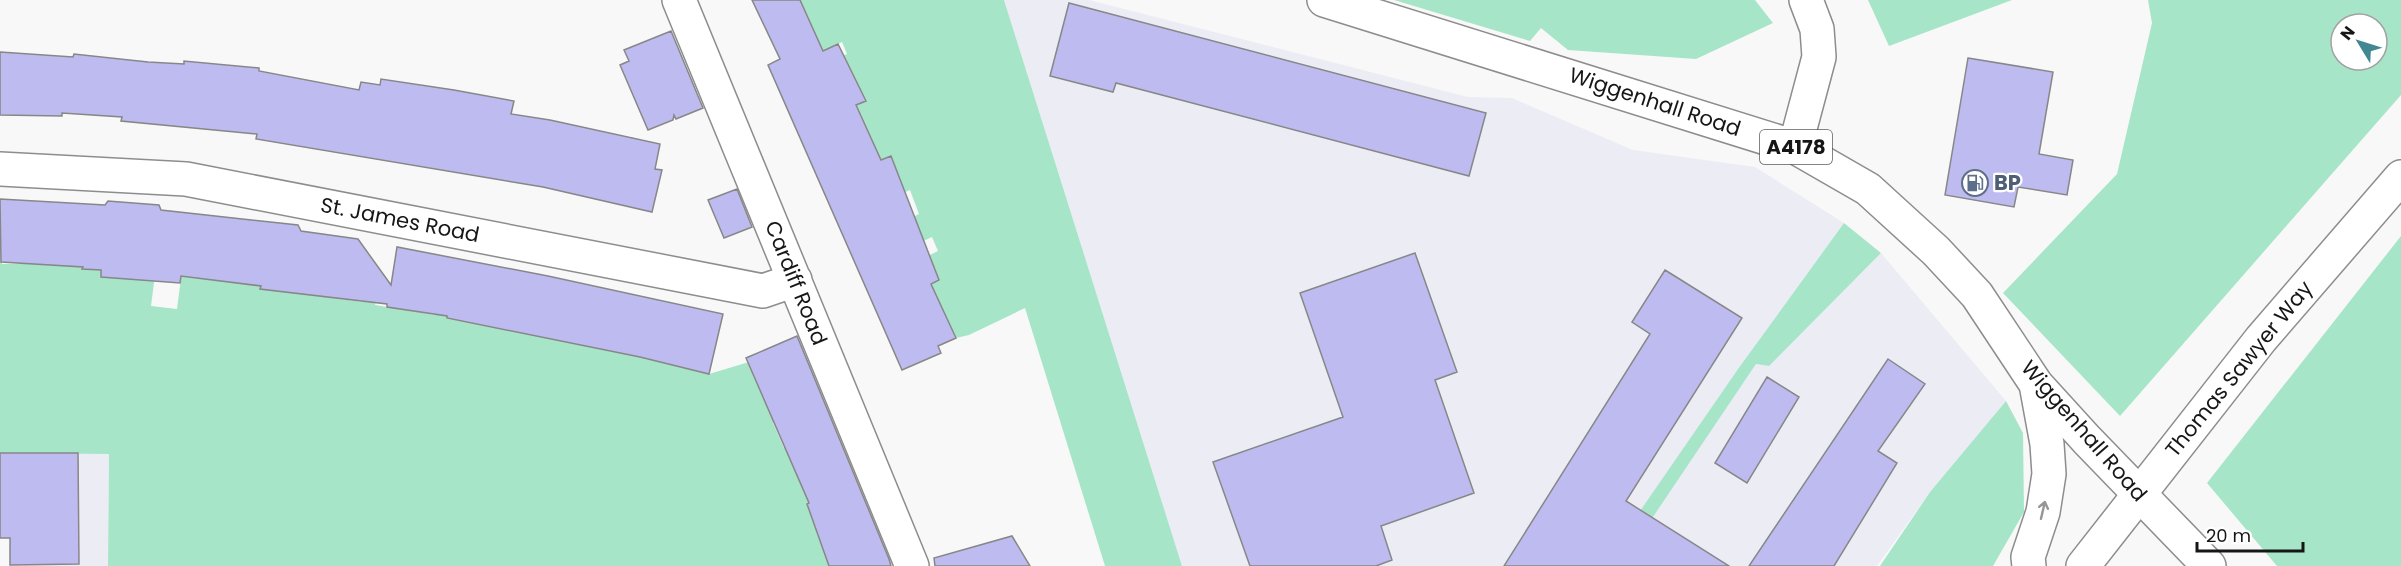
<svg xmlns="http://www.w3.org/2000/svg" width="2401" height="566" viewBox="0 0 2401 566" font-family="Poppins,sans-serif">
  <style>
    .built { fill: #ececf5 }
    .green { fill: #a7e5c8; fill-rule: evenodd }
    .building { fill: #bebbf0; stroke: #878788; stroke-width: 1.5 }
    .lines { fill: none; stroke-linecap: round; stroke-linejoin: round }
    .minor-casing { stroke: #8d8d8e; stroke-width: 36 }
    .tertiary-casing { stroke: #8d8d8e; stroke-width: 36 }
    .primary-casing { stroke: #8d8d8e; stroke-width: 36 }
    .minor { stroke: #fff; stroke-width: 33 }
    .tertiary { stroke: #fff; stroke-width: 33 }
    .primary { stroke: #fff; stroke-width: 33 }
    .oneway { stroke: #969697 }
    .labels { text-anchor: middle; stroke-width: 4.5; stroke-linejoin: round; paint-order: stroke }
    .shield { fill: #fff; stroke: #5c5c5d; stroke-width: 1.5 }
    .shield-label { font-size: 20px; font-weight: bold; fill: #161617 }
    .street-label { font-size: 21px; fill: #161617; stroke: #fff }
    .service-label { font-size: 21px; font-weight: bold; fill: #4e5e75; stroke: #fff; text-anchor: start }
  </style>
  <rect width="100%" height="100%" fill="#f8f8f9"/>
  <path class="built" d="M1004,0h85l379,97 44,1 121,52 122,17 89,56 -106,146 -136,197h-420z
    M1881,253l125,148 -76,91 -53,74h-257l136,-202 13,2z
    M0,453h109l-1,113h-98v-27l-10,-1z"/>
  <path class="green" d="M800,0h204l178,566h-77l-80,-258 -56,27 -13,3 -28,-52 11,-6 -4,-12h-32l35,-17 -6,-14 -13,6 -34,-12 34,-17 -9,-24 -33,14 -4,-11 28,-13 -10,-24 -28,13 -26,-55 28,-13 -31,-41 13,-6 -5,-12 -30,14 -5,-10 4,-22z
    M1394,0h361l18,23 -77,36 -128,-9 -27,-22 -11,13z
    M1868,0h144l-123,46z
    M2148,0h253v95l-281,321 -117,-123 114,-119 35,-151zM2341,24h36v36h-36z
    M1844,223l37,30 -112,113 -13,-2 -136,202h-18l136,-197z
    M2401,236v330h-124l-70,-83z
    M0,242h2v22h18l5,-19 59,2 -1,22 74,-10 -6,47 26,3 7,-55 42,28 24,3 3,-20 10,2 -2,21 82,-10 -3,21 23,3 3,-18 12,1 -3,20 25,4 14,-17 -3,19 24,4 3,-17 12,1 -3,19 193,39 4,-16 42,27 23,6 40,-12 20,49 19,5 -15,7 11,25 15,-6 20,58 -12,4 9,25 30,37h-738l1,-112 -109,-1z
    M2006,401l17,32 1,79 -31,54h-113l50,-74z"/>
  <path class="building" d="M752,0h48l23,51 15,-7 28,57 -10,4 25,55 10,-4 48,124 -8,4 25,54 -18,8 3,7 -39,17 -134,-305 12,-6z
    M1069,3l417,110 -17,63 -353,-93 -3,9 -63,-16z
    M671,31l32,77 -27,11 -2,-4 -1,5 -25,10 -28,-65 9,-4 -5,-11z
    M0,52l73,5 1,-3 74,8 36,2v-3l75,7v3l100,19 2,-8 19,3 1,-6 73,11 60,11 -3,13 39,6 110,24 -5,25 7,1 -10,42 -109,-25 -287,-48 1,-5 -136,-13 1,-4 -60,-4v3l-62,-1z
    M1968,58l85,14 -14,82 34,6 -6,35 -49,-8 -4,20 -69,-12z
    M737,189l15,38 -28,11 -16,-38z
    M0,199l105,6 3,-4 51,4 2,5 137,15 3,6 57,8 33,46 6,-38 151,29 175,38 -14,60 -69,-17 -193,-39v-2l-60,-9v-3l-127,-15 1,-3 -80,-10 -1,7 -79,-6v-7l-19,-1 1,-2 -82,-5z
    M1415,253l42,119 -22,8 39,113 -93,33 11,34 -16,6h-126l-37,-104 130,-45 -43,-124z
    M1665,270l77,48 -116,183 103,65h-225l146,-232 -18,-12z
    M797,336l92,223 2,7h-62l-22,-62 2,-1 -63,-145z
    M1888,359l37,25 -47,67 19,12 -63,103h-85z
    M1767,377l32,20 -52,86 -32,-20z
    M0,453h78l1,111 -69,1v-27h-10z
    M1012,536l18,30h-95l-1,-8z"/>
  <g class="lines">
    <defs>
      <path id="minor" d="M679,0l233,566
        M1795,147l24,-90 -2,-28 -11,-29
        M0,169l186,10 577,112 32,-11"/>
      <path id="tertiary" d="M2083,566l178,-227 140,-162"/>
      <path id="primary" d="M1324,0l471,147 73,42 68,62 41,44 59,89 51,56 122,126
        M2029,566l-1,-9 15,-45 6,-38 -2,-30 -11,-60"/>
    </defs>
    <use href="#minor" class="minor-casing"/>
    <use href="#tertiary" class="tertiary-casing"/>
    <use href="#primary" class="primary-casing"/>
    <use href="#minor" class="minor"/>
    <use href="#tertiary" class="tertiary"/>
    <use href="#primary" class="primary"/>
  </g>
  <defs><path id="oneway-shaft" d="M-6 0H5M1.5-3L5.5 0L1.5 3" fill="none" stroke-width="1.6" stroke-linecap="round" stroke-linejoin="round" transform="scale(1.5)"/></defs>
  <use class="oneway" href="#oneway-shaft" transform="translate(2043 510) rotate(-77)"/>
  <defs>
    <symbol id="fuel-ring" viewBox="-11 -11 22 22"><circle r="9.5" fill="#fff" stroke="#5c6f8a" stroke-width="1.5"/><path d="M-5.5-6h7V0h2V4h1.3V-2.5L3-4.5l.8-.8L6-3V5H2.5V1h-1V6h-7ZM-4.2-4.7v3.2H.2V-4.7Z" fill="#5c6f8a"/></symbol>
  </defs>
  <g fill-rule="evenodd">
    <use href="#fuel-ring" x="1960" y="168" width="30" height="30"/>
  </g>
  <g class="labels">
    <rect class="shield" x="1760" y="130" width="72" height="34" rx="4.5"/>
    <g class="shield-label">
      <text x="1796" y="154">A4178</text>
    </g>
    <g class="street-label">
      <text transform="translate(1655 102) rotate(18)" y="7">Wiggenhall Road</text>
      <text transform="translate(400 220) rotate(11)" y="7">St. James Road</text>
      <text transform="translate(796 283) rotate(68)" y="7">Cardiff Road</text>
      <text transform="translate(2239 369) rotate(-51)" y="7">Thomas Sawyer Way</text>
      <text transform="translate(2084 431) rotate(49)" y="7">Wiggenhall Road</text>
    </g>
    <g class="service-label">
      <text x="1994" y="190">BP</text>
    </g>
  </g>
  <g transform="translate(2359 42) rotate(308)"><circle r="28" fill="#ffffff" stroke="#a2a2a2" stroke-width="1.5"/>
  <path d="M0-4.5L10 22L0 15L-10 22Z" fill="#428893"/>
  <text y="-9" font-size="16" font-weight="bold" text-anchor="middle" fill="#161617">N</text>
  </g>
  <path d="M2197 542v9h106v-9" fill="none" stroke="#161617" stroke-width="3"/>
  <text x="2206" y="542" font-size="18" fill="#161617" stroke="#ffffff" stroke-width="4.5" paint-order="stroke">20 m</text>
</svg>
